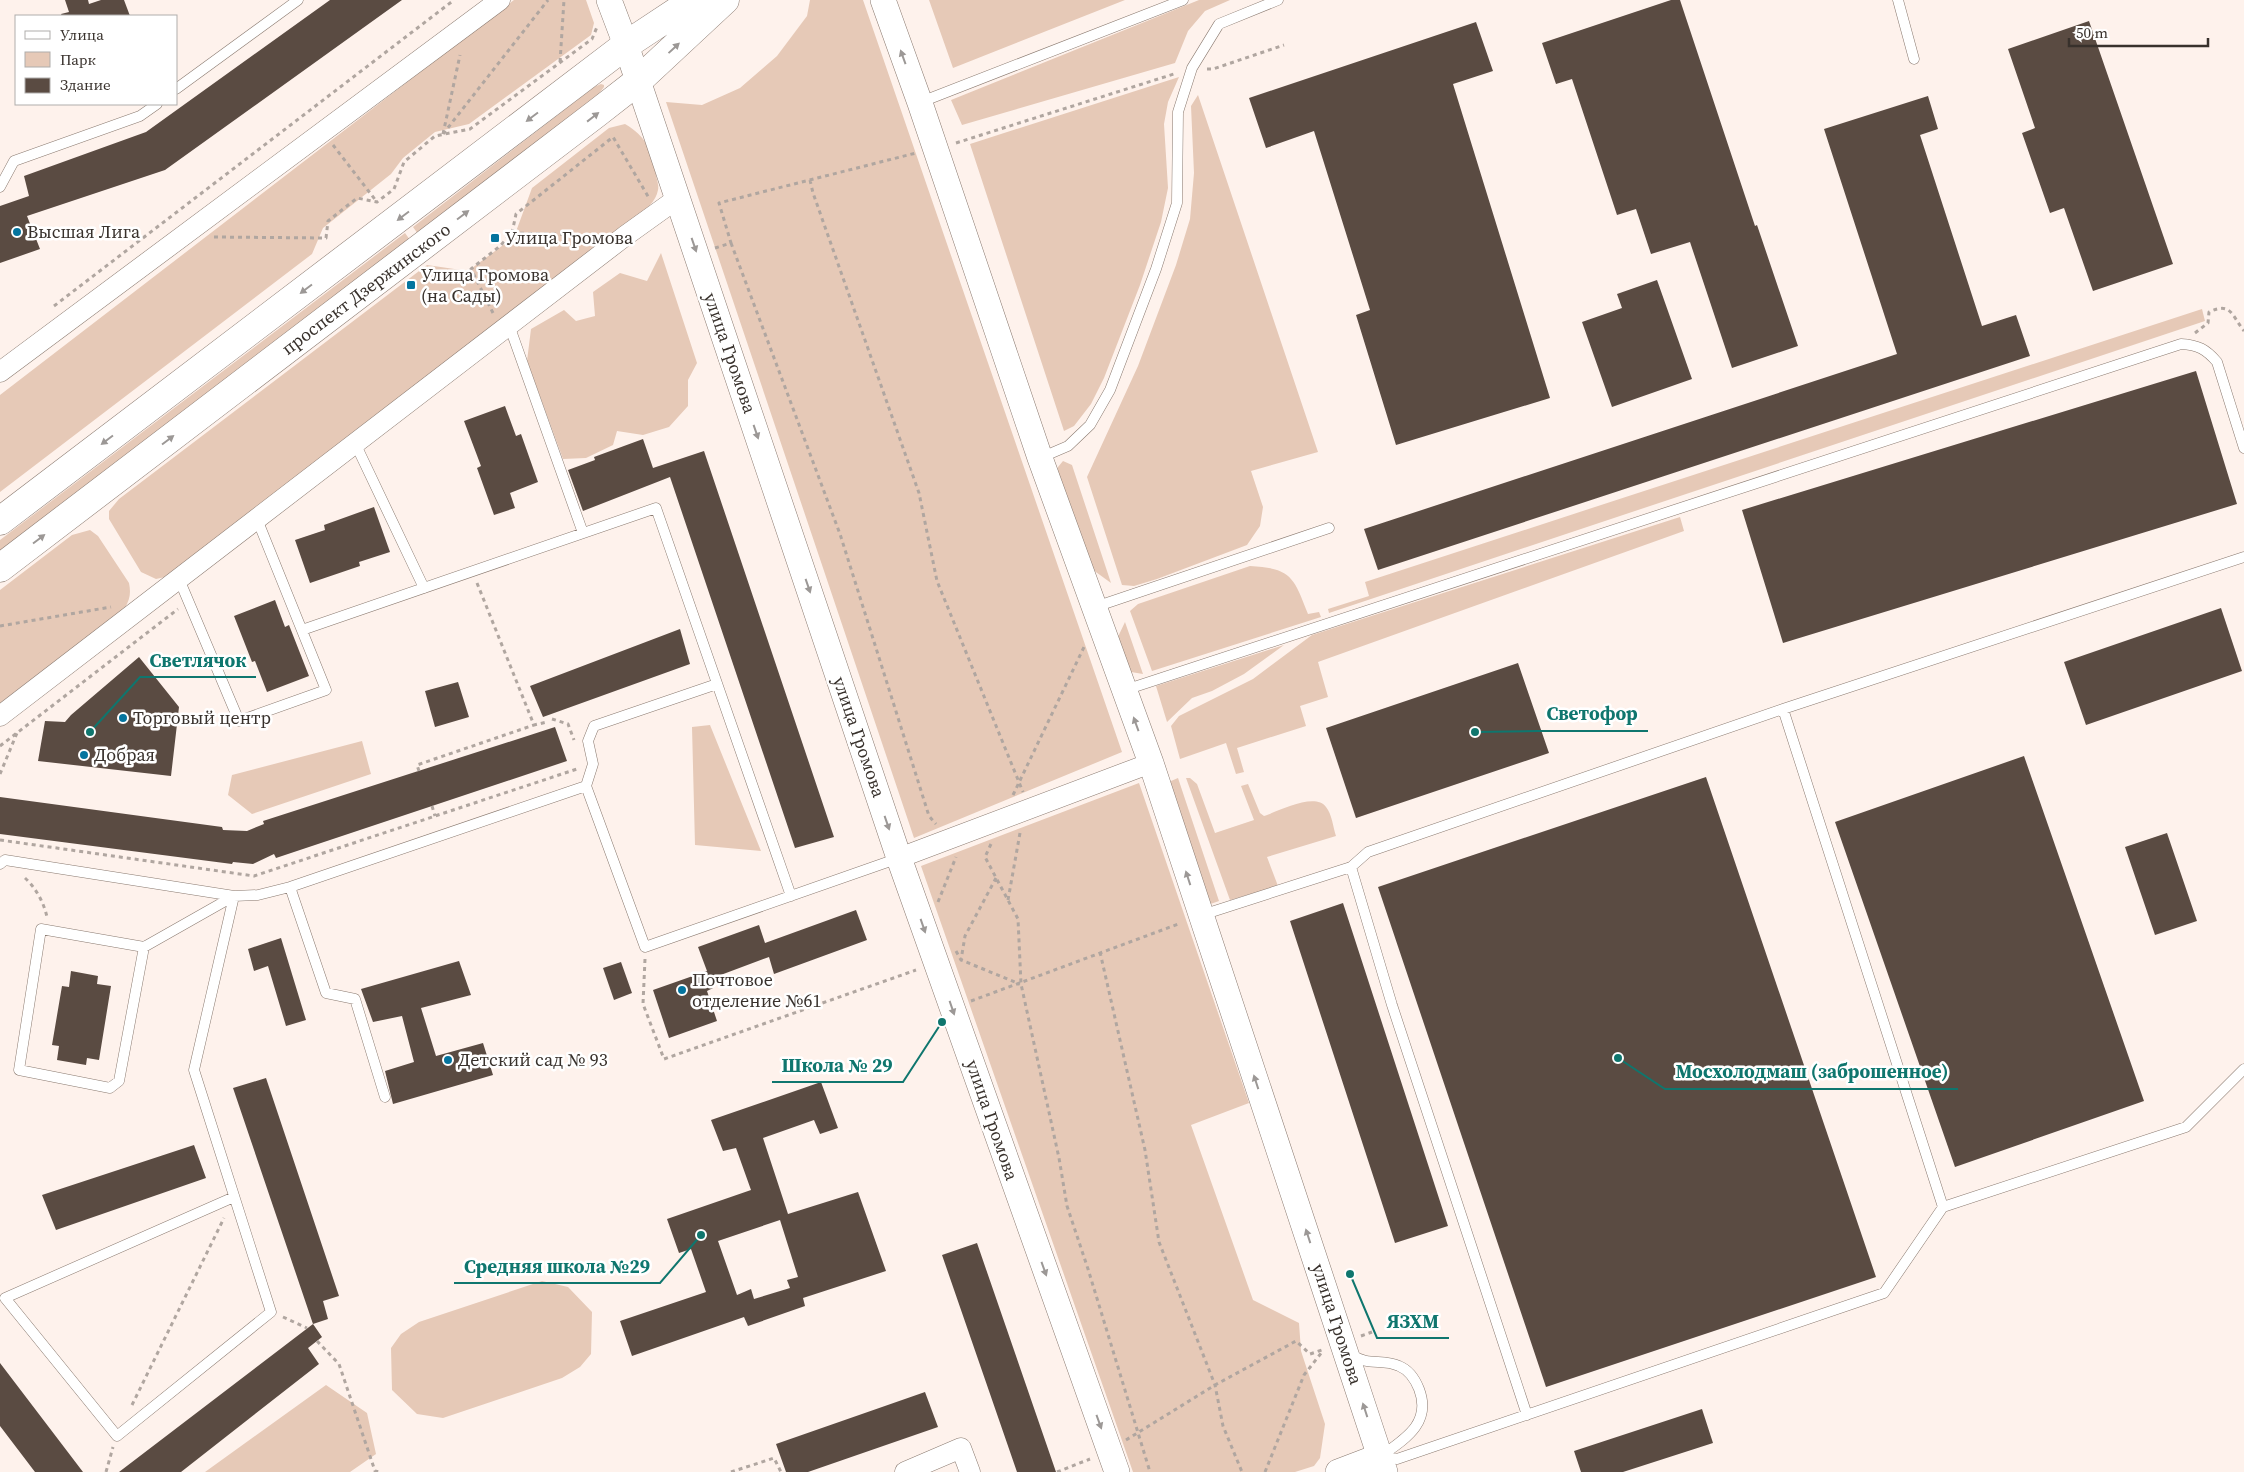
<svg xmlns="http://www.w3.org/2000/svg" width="2244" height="1472" viewBox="0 0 2244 1472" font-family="'Source Serif 4',serif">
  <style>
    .green { fill: #e6c9b7 }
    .building { fill: #5a4b42; fill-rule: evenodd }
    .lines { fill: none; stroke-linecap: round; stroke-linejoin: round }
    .service-casing { stroke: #8a7a70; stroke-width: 11 }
    .minor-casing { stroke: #8a7a70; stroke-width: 21 }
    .tertiary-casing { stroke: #8a7a70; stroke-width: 26 }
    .secondary-casing { stroke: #8a7a70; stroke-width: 29 }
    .path { stroke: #b0a6a0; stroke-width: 3; stroke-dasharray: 4 4; stroke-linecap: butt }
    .service { stroke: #fff; stroke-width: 10 }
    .minor { stroke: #fff; stroke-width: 20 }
    .tertiary { stroke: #fff; stroke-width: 25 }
    .secondary { stroke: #fff; stroke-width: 28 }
    .oneway { fill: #9c9896 }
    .poi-dot { fill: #04749e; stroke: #fff; stroke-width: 2 }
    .labels { text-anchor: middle; stroke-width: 5; stroke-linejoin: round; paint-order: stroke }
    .poi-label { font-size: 18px; fill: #38312c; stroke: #fff; text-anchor: start }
    .street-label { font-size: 18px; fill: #38312c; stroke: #fff }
    .leader { fill: none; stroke: #0f766e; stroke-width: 2 }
    .callout-dot { fill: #0f766e; stroke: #fff; stroke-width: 2 }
    .callout-label { font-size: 19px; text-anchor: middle; font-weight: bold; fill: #0f766e; stroke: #fff; stroke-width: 5; stroke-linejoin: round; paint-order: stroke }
  </style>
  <rect width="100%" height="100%" fill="#fef2ec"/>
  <path class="green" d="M514,0h72l8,23 -3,12 -122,89 -34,8 -32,26 -12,16 -68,54 -11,26 -312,238v-97z
    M810,0h53l259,752 -208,86 -248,-736 36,3 38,-17 37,-32 30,-40z
    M929,0h196l-172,68z
    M1199,0h31l-25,11 -17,20 -13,32 -213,62 -11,-25z
    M1179,77l-11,25 -4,22 4,64 -7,34 -21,63 -36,93 -13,26 -17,22 -10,5 -94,-287z
    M601,84l3,1v2l-6,8 -180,139 -5,-7 181,-140z
    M1198,95l120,357 -67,19 12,36 -3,19 -13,19 -90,34 -23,7 -12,-1 -35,-108 51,-111 38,-101 14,-46 4,-46 -3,-67z
    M625,124c21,12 28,28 31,51 1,5 3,11 2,15 -2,12 -13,20 -21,28l-472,359 -9,2 -15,-7 -32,-53v-8l10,-12 308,-234 41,6 46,-34 18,-49 77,-60z
    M405,233l5,7 -410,312v-12z
    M661,253l36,110 -9,17v26l-19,21 -26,8 -26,-4 -4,14 -27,13 -23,1 -36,-98 4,-32 33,-19 12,11 19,-5 -2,-24 27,-19 27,8z
    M2202,309l3,12 -876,292 -1,-4 41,-13 -4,-14z
    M1063,461l9,4 39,118 -22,-16 -34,-84 3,-16z
    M1680,517l4,14 -366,131 10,35 -28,9 6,20 -69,22 7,24 -8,2 -10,-31 -46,16 -9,-33 8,-10 74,-37 59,-44z
    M90,530l8,6 31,47c2,10 1,16 -4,25l-125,95v-113l72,-55z
    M1250,566c42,2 44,12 58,48l11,-2 2,5 -169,54 -22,-60 8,-7z
    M1125,622l18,52 -12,-2 -15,-31z
    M1284,645l-40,29 -32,17 -20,7 -25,24 -11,-36z
    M710,725l51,126 -66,-6 -3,-118z
    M362,741l9,33 -119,40 -24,-19 4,-20z
    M1178,778l41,123 -17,6 -36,-120 5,-6z
    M1186,778h4l7,6 18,49 39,-13 -13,-34 7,-2 12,29 4,3c15,-5 51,-24 62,-9 6,7 7,20 10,29l-69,21 11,29 -48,14z
    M1139,783l110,320 -58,22 62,175 46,23 2,28 24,73 -5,34 -6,8 -19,6h-162l-212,-606z
    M542,1281l26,6 24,25 -1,42 -11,13 -18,11 -119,40 -26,-4 -25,-24 -1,-42 10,-14 18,-12z
    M326,1385l41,28 9,41 -26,18h-145z"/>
  <path class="building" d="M65,0h23l1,4 12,-4h23l6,16h-68l-1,-2 8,-2z
    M330,0h72l-237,170 -138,46 13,33 -40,14v-57l29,-10 -5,-20 122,-44z
    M1671,0h9l75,226 2,-1 41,121 -66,22 -42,-126 -39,12 -15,-45 -19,6 -45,-136 -16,5 -14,-41z
    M2089,21l84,243 -80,27 -29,-83 -14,5 -28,-80 13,-5 -27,-79z
    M1476,22l17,49 -40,13 97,314 -154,47 -40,-130 14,-5 -56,-179 -48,17 -17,-50z
    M1928,96l10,33 -18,6 62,191 34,-11 14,41 -652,214 -14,-41 533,-175 -73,-225z
    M1657,280l35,99 -80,28 -30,-85 40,-14 -5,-14z
    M2196,371l41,133 -454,139 -41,-133z
    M505,406l11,30 5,-2 17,48 -28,11 5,15 -21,7 -17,-47 4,-2 -17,-45z
    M643,439l10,29 51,-17 130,386 -39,11 -125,-371 -87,34 -15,-41 27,-10 -1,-3z
    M374,507l16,45 -31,10 1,4 -50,17 -15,-43 30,-10 -1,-5z
    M275,600l10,27 4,-2 20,51 -42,16 -12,-31 -3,1 -18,-46z
    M2221,608l21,63 -156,54 -22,-63z
    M680,629l10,35 -147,53 -13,-31z
    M139,657l40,50 -8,69 -133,-15 7,-40 20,1 6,-7z
    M1518,663l31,90 -193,65 -30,-90z
    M458,682l11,35 -34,10 -10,-36z
    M555,727l12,34 -291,97 -2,-4 -21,10 -20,-2 -1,2 -232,-30v-37l222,30 1,3 24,1 17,-7 -1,-3z
    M2024,756l120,345 -189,66 -120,-345z
    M1706,777l170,500 -330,110 -168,-500z
    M2167,833l30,88 -42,14 -30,-88z
    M1343,903l105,323 -53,17 -105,-322z
    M856,910l11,30 -93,34 -5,-17 -59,22 -1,-2 4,11 -6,3 10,30 -48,17 -16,-48 54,-19 -9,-24 61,-22 6,18z
    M281,938l25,82 -20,6 -18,-60 -14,5 -6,-22z
    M459,961l12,34 -50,13 15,48 47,-13 10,32 -100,29 -8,-33 29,-9 -12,-46 -29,6 -12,-33z
    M621,962l11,31 -18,7 -11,-32z
    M71,971l27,5 -1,8 14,2 -12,74 -12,-2 -1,7 -29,-5 2,-14 -7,-1 10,-59 7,1z
    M266,1078l73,218 -16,5 5,18 -15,5 -80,-236z
    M821,1082l17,46 -18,6 -6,-14 -51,18 25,76 70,-22 28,79 -83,27 2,8 -57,20 -4,-9 -112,39 -12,-35 86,-29 -15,-43 -12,4 -12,-34 84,-29 -15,-42 -13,3 -12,-31zM780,1220l18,57 -11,3 3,8 -36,11 -3,-10 -14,6 -19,-54z
    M194,1145l12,33 -150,52 -14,-35z
    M977,1243l79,229h-39l-75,-217z
    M313,1324l9,13 -14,11 11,16 -138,108h-62z
    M0,1363l83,109h-48l-35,-46z
    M925,1392l13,35 -130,45h-22l-10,-28z
    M1702,1409l11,34 -90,29h-42l-7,-21z"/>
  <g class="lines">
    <defs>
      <path id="service" d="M1898,0l16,59
        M176,89l122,-89
        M921,102l262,-102
        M0,187l14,-26 126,-45 17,-12
        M509,325l74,208
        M355,443l69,145
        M1040,458l28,-12 22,-21 20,-35 46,-121 21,-66 1,-91 14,-44 27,-44 59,-24
        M179,579l60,142 87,-31 -69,-171
        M1095,607l234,-79
        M302,630l354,-122 135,388
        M1125,690l1056,-346c17,1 25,5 36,18l27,86
        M1783,709l160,498
        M586,786l59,161 254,-89
        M0,864l5,-4 229,36 24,-1 32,-8 296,-101 7,-22 -5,-23 6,-15 123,-42
        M1351,867l41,138 135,410
        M290,887l36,106 29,6 30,98
        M1202,915l149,-48 17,-15 415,-143 461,-152
        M41,929l103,18 -25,134 -9,7 -91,-18z
        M144,947l90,-51
        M234,1197l-229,101 112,138 154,-124 -77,-242 40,-174
        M1351,1354c17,13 31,4 48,12 10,4 16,13 20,23 13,34 -14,50 -38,67
        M1381,1457l16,2 487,-166 59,-86 243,-80 58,-58"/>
      <path id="minor" d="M0,372l500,-372
        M0,716l625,-480 53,-38
        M899,858l252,-95
        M905,1472l56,-24 9,24"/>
      <path id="tertiary" d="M609,0l17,45 273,813 218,614
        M883,0l37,103 120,355 111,305 234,709
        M1338,1472l42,-16"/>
      <path id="secondary" d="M0,521l626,-476 68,-45
        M0,568l597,-455 41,-32 87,-81"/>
    </defs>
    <use href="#service" class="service-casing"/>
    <use href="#minor" class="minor-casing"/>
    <use href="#tertiary" class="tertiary-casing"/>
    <use href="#secondary" class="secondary-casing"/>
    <path class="path" d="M560,62l4,-62
      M1207,69h6l71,-24
      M443,134l105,-134
      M443,134l17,-79
      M956,143l221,-70
      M333,145l44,57
      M810,180l3,13 106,300 18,88 86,211
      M512,233l4,-19 97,-77 36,61
      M214,237l112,1 2,-17 29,-23 20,4 17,-13 10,-27 31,-26 35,-7 122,-90 5,-12
      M731,243l109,291 89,282 7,8
      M715,248l16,-5 -12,-40 197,-50
      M54,306l400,-306
      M493,313l-22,-44 29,-23 12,-13 82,2
      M2195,333l13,-10 1,-11c22,-10 22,2 35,19
      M477,583l57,142 13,-3
      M0,626l111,-19
      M552,719l16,5 6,16
      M0,746l178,-137
      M419,771l-2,-6 117,-40
      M0,774l17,-41
      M1013,795l72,-150
      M432,806l3,10
      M0,840l254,36 323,-107
      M991,844l-6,13 33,62 3,65 38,174 8,48 21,63 62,203
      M25,878c11,10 19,25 22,39
      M996,878l-31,58 -4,24 59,24
      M1008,900l12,-67
      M938,902l18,-45
      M956,951l5,9
      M1100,952l45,198 14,92 56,143 8,41 19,46
      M645,959l-2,45 21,55 252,-89
      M971,1001l210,-78
      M283,1317l24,11
      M1361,1336l11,-4
      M317,1341l22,23 36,107 5,1
      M132,1405l92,-187
      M1126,1440l89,-55 81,-44 14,13 12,-4
      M106,1472l7,-25
      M731,1472l43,-14 7,14
      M1057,1472l33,-13
      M1265,1472l39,-97 18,-23"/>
    <use href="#service" class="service"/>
    <use href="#minor" class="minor"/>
    <use href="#tertiary" class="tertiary"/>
    <use href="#secondary" class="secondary"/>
  </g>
  <defs><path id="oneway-solid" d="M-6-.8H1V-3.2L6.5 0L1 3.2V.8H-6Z" transform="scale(1.25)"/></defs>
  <g class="oneway">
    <use href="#oneway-solid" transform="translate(674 48) rotate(-43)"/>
    <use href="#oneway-solid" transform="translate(903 57) rotate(-110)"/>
    <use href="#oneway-solid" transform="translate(532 117) rotate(143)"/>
    <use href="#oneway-solid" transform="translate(593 117) rotate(-38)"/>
    <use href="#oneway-solid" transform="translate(463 215) rotate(-37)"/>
    <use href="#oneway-solid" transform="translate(403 216) rotate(143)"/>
    <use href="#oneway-solid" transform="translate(694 245) rotate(71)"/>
    <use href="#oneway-solid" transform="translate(306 289) rotate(143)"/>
    <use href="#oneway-solid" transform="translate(756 432) rotate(71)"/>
    <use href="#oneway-solid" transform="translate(107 440) rotate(143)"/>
    <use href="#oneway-solid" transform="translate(168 440) rotate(-37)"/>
    <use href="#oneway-solid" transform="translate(39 539) rotate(-37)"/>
    <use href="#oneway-solid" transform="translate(808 586) rotate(71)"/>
    <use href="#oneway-solid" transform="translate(1136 724) rotate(-110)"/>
    <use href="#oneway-solid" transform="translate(887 823) rotate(71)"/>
    <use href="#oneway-solid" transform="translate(1188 878) rotate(-108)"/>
    <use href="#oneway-solid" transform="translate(923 926) rotate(71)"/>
    <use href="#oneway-solid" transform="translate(952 1008) rotate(71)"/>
    <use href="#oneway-solid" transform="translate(1256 1082) rotate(-108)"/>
    <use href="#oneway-solid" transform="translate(1308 1236) rotate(-108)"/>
    <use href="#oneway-solid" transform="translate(1044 1269) rotate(70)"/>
    <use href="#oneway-solid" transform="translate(1365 1410) rotate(-108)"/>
    <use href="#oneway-solid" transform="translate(1099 1422) rotate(70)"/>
  </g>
  <g class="poi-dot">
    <circle cx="17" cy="232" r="5"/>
    <rect x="490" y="233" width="10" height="10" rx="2.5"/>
    <rect x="406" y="280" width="10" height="10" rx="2.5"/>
    <circle cx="123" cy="718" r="5"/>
    <circle cx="84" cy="755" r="5"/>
    <circle cx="682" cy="990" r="5"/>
    <circle cx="448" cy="1060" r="5"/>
  </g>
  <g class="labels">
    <g class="poi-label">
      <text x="27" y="238">Высшая Лига</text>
      <text x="505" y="244">Улица Громова</text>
      <text x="421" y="281">Улица Громова<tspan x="421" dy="21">(на Сады)</tspan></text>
      <text x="133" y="724">Торговый центр</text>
      <text x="94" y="761">Добрая</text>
      <text x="692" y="986">Почтовое<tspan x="692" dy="21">отделение №61</tspan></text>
      <text x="458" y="1066">Детский сад № 93</text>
    </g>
    <g class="street-label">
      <text transform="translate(366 289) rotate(-37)" y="6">проспект Дзержинского</text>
      <text transform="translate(730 353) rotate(71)" y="6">улица Громова</text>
      <text transform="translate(859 737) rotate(71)" y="6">улица Громова</text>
      <text transform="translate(992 1120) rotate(71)" y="6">улица Громова</text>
      <text transform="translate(1337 1324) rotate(72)" y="6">улица Громова</text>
    </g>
  </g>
  <path class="leader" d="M90 732L140 677H256M1475 732L1537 731H1648M942 1022L903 1082H772M1618 1058L1665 1089H1958M701 1235L660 1283H454M1350 1274L1377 1338H1449"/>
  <g class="callout-dot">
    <circle cx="90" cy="732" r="5"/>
    <circle cx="1475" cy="732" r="5"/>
    <circle cx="942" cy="1022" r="5"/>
    <circle cx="1618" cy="1058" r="5"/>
    <circle cx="701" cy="1235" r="5"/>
    <circle cx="1350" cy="1274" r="5"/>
  </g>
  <g class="callout-label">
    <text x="198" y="667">Светлячок</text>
    <text x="1592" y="720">Светофор</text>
    <text x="837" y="1072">Школа № 29</text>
    <text x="1812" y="1078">Мосхолодмаш (заброшенное)</text>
    <text x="557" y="1273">Средняя школа №29</text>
    <text x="1413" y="1328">ЯЗХМ</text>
  </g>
  <rect x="15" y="15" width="162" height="90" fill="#ffffff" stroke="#afadab"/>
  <rect x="25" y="31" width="25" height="8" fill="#ffffff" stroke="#afadab"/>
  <text x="60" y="40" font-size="15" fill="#38312c">Улица</text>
  <rect x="25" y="52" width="25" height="15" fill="#e6c9b7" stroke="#afadab"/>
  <text x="60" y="65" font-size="15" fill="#38312c">Парк</text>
  <rect x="25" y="78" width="25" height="15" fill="#5a4b42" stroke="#afadab"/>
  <text x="60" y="90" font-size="15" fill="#38312c">Здание</text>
  <path d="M2069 38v8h139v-8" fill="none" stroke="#38312c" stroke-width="2.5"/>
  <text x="2076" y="38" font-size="15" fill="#38312c" stroke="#ffffff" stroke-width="4" paint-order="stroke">50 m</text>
</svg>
